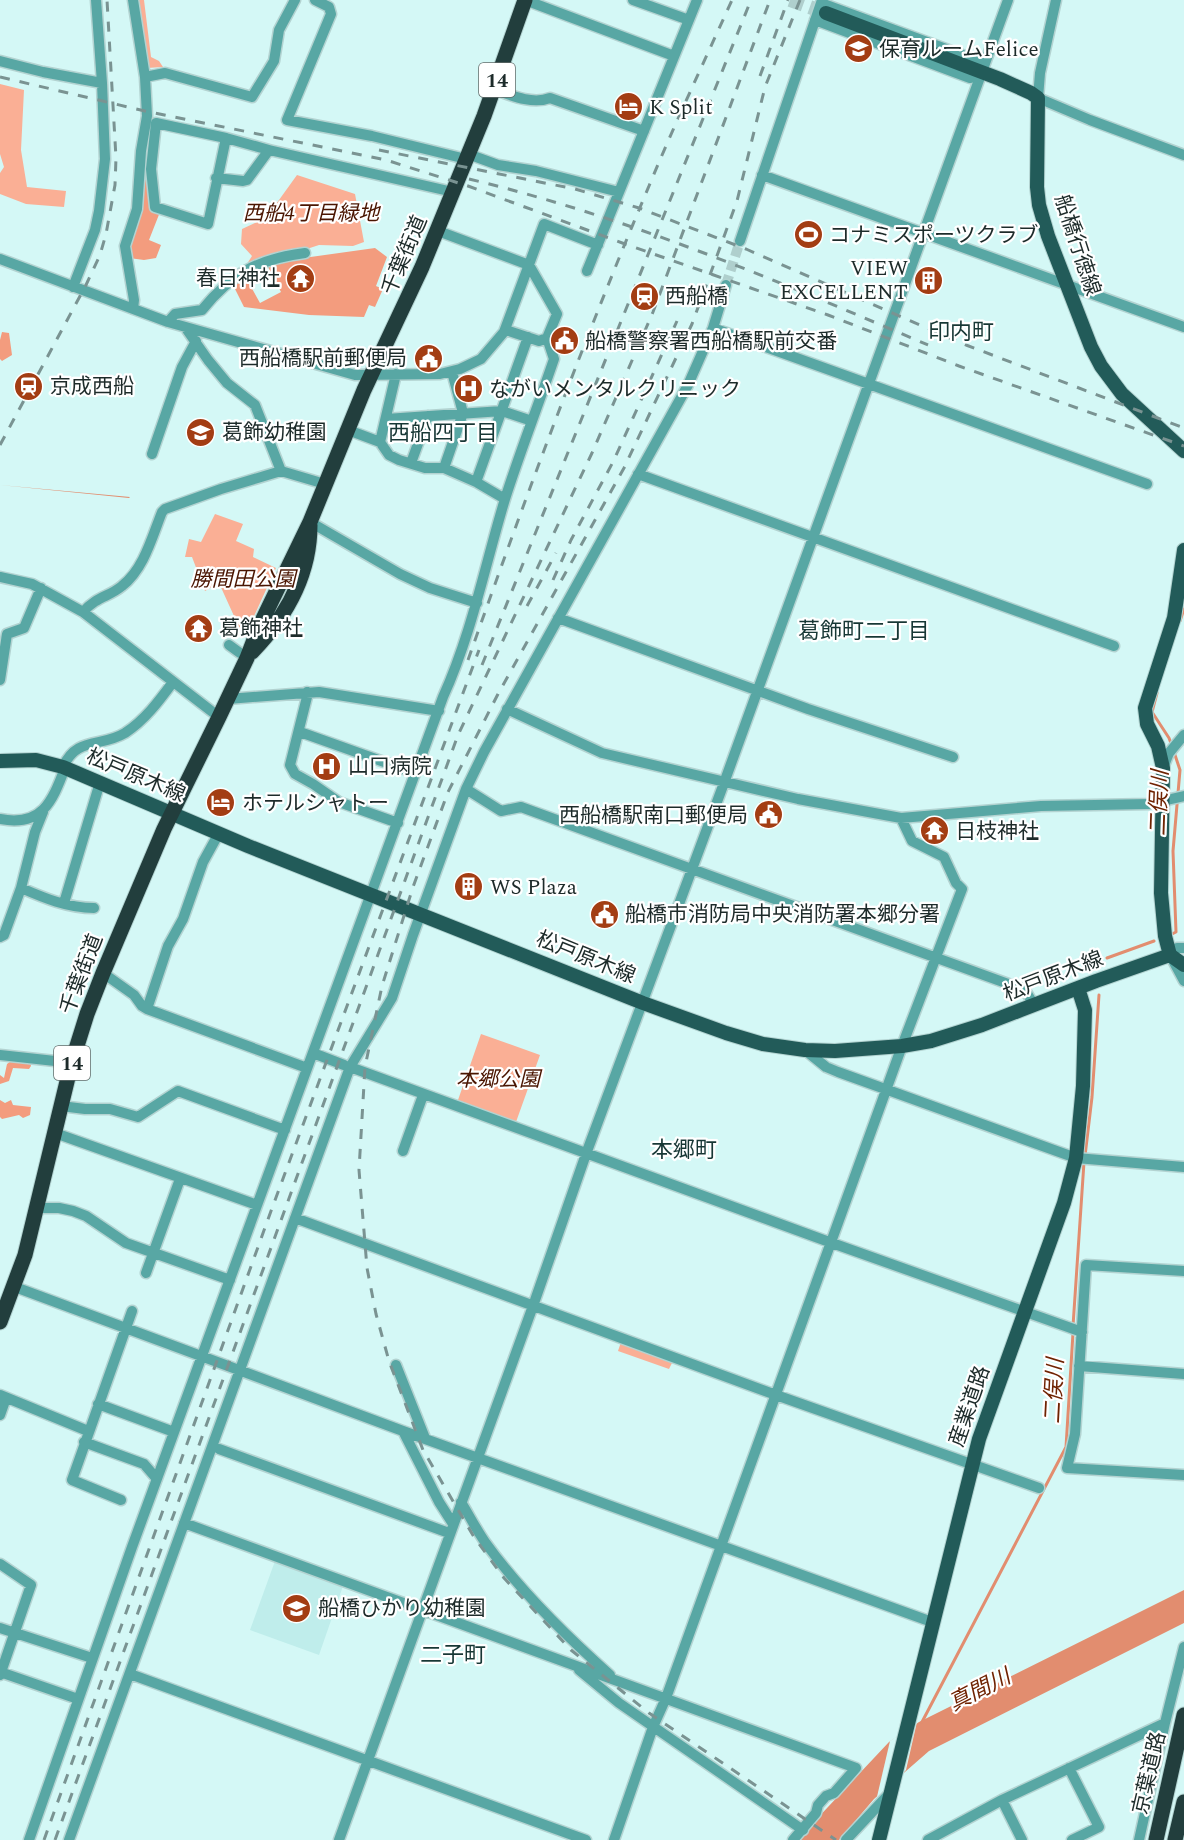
<svg xmlns="http://www.w3.org/2000/svg" width="1184" height="1840" viewBox="0 0 1184 1840" font-family="Spectral,'Noto Sans JP',serif">
  <style>
    .built { fill: #bfedeb }
    .green { fill: #faaf95 }
    .forest { fill: #f39c7e }
    .water { fill: #e28d6f }
    .pier { fill: #d4f8f6 }
    .lines { fill: none; stroke-linecap: round; stroke-linejoin: round }
    .stream { stroke: #e28d6f; stroke-width: 3 }
    .minor-tunnel { stroke: #afcfcd; stroke-width: 10; stroke-dasharray: 10 5; stroke-linecap: butt }
    .major-tunnel { stroke: #afcfcd; stroke-width: 14; stroke-dasharray: 14 7; stroke-linecap: butt }
    .minor-casing { stroke: #b3d3d1; stroke-width: 13 }
    .major-casing { stroke: #b3d3d1; stroke-width: 16 }
    .highway-casing { stroke: #b3d3d1; stroke-width: 17 }
    .minor { stroke: #58a7a4; stroke-width: 10 }
    .major { stroke: #225b59; stroke-width: 14 }
    .highway { stroke: #223e3d; stroke-width: 15 }
    .rail { stroke: #7a9392; stroke-width: 3; stroke-dasharray: 10 10; stroke-linecap: butt }
    .labels { text-anchor: middle; stroke-width: 4.5; stroke-linejoin: round; paint-order: stroke }
    .shield { fill: #fff; stroke: #616b6a; stroke-width: 1.5 }
    .shield-label { font-size: 20px; font-weight: bold; fill: #1d2b2a }
    .poi-label { font-size: 21px; fill: #1d2b2a; stroke: #fff; text-anchor: start }
    .park-label { font-size: 21px; font-style: italic; fill: #4a1501; stroke: #fff }
    .street-label { font-size: 21px; fill: #1d2b2a; stroke: #fff }
    .neighbourhood-label { font-size: 22px; fill: #173735; stroke: #fff }
    .water-label { font-size: 22px; font-style: italic; fill: #6f2302; stroke: #fff }
  </style>
  <rect width="100%" height="100%" fill="#d4f8f6"/>
  <path class="built" d="M275,1561l68,25 -24,69 -69,-25z"/>
  <path class="green" d="M136,0h8l7,57 8,4 4,6 -16,1z
    M0,84l24,6 -3,60 6,37 39,4 -2,16 -38,-3 -26,-10v-21l4,-6 -4,-13z
    M297,175l58,19 9,48 -11,4 -34,-1 -76,25 9,-14 -11,-12 1,-15 24,-11z
    M215,514l28,10 -7,17 18,8 -1,8 23,11 -32,70 -25,-55 -14,8 -13,-34h-7l4,-18 12,3z
    M481,1034l59,21 -24,67 -58,-22z
    M621,1342l52,19 -4,8 -51,-18z"/>
  <path class="forest" d="M154,122l-5,48 11,42 -11,28 12,5 -5,13 -12,2 -15,-2 -1,-5 19,-119z
    M375,248l12,9 -11,29 7,3 -8,18 -6,-2 -5,12 -55,-2 -65,-8 -11,-22 12,-9 15,27 21,-11 -14,-27 22,-5z
    M2,332l7,1 3,22 -10,6 -2,-2v-19z
    M11,1061h19l1,5 -2,3 -16,-1 -4,13 -9,3v-9l4,3 3,-14z
    M0,1100l5,3 6,-3 2,5 18,2 -1,8 -7,3 -4,-3 -17,4 -2,-2z"/>
  <path class="water" d="M0,485l130,12 -1,1z
    M1184,1590v33l-255,128 -55,48 -35,41h-42l92,-98 30,-20z"/>
  <path class="pier" d="M917,1722l-11,48 -30,31 14,-60z"/>
  <g class="lines">
    <path class="stream" d="M1180,621l4,-12
      M1157,693l-5,19 17,26 3,8
      M1170,935l6,-3 -3,-81 7,-81 -6,-18
      M1107,958l47,-17
      M1085,1156l7,-59 7,-102
      M1073,1326l11,-164
      M922,1722l144,-275 7,-114"/>
    <path class="minor-tunnel" d="M726,285l14,-44"/>
    <path class="major-tunnel" d="M790,0l36,13"/>
    <defs>
      <path id="minor" d="M315,0l14,7 2,7 -44,106 85,16 94,23
        M525,0l149,56
        M633,0l56,20
        M1056,0l-16,73 -2,25 52,22 94,35
        M815,20l155,58 11,-6 -5,-12 -155,-57
        M0,61l43,11 59,11
        M145,77l20,-4 87,24 22,-36 5,-31 16,-30
        M493,89c17,6 39,16 57,9l94,33
        M226,138l-70,-15 -5,46 4,38 53,17 18,-86 43,12 184,42
        M468,154l30,11 38,6 83,21
        M762,175l422,152
        M216,178l27,3 4,-1 22,-30
        M740,241l82,-241
        M0,259l168,63 187,53 85,-1 20,-5 21,-10 23,-27 40,-108 54,21
        M587,271l110,-271
        M73,287l22,-57 4,-19 6,-52 -3,-76 -6,-83
        M133,309l1,-9 -9,-54 12,-37 4,-58 6,-35 -2,-39 -12,-77
        M168,322l7,-8 27,-4c30,-37 56,-51 103,-57
        M185,327l23,33 19,23 28,22 26,66
        M713,328l434,156
        M506,330l33,11 8,-3
        M386,419l116,-8 30,10
        M348,430l32,12 9,13 10,5 26,8h19l32,14 29,17
        M380,442l16,-68
        M152,454l30,-87 14,-26
        M411,463l17,-47
        M444,468l19,-55 -11,-41
        M638,474l476,172
        M476,482l52,-145
        M310,522l90,52 30,14 47,15
        M0,577l32,7 51,28 136,105
        M83,612c14,-16 26,-15 39,-26 22,-17 30,-49 40,-74l3,-3 56,-20 60,-18 44,13
        M558,618l250,91 145,48
        M229,645l11,8
        M0,680l7,-46 17,-6 17,-40
        M307,692v5l-17,68 5,9 18,10 26,18 59,21
        M228,699l91,-7 120,19
        M507,709l95,44 196,46 103,19 140,-12 108,-2 35,-8
        M300,732l115,41
        M63,767c14,-31 37,-19 62,-34 20,-13 34,-32 48,-51
        M1163,768l6,-15 15,-18
        M466,789l35,22 20,-4 504,183 9,15
        M0,819c42,8 52,-17 65,-51
        M21,888c23,10 47,20 73,20
        M64,903l34,-114
        M0,937l4,-2 17,-47 14,-56 8,-20
        M1184,948h-7l-6,3 -1,4 14,26
        M103,973l31,22 8,11 5,3 160,59
        M147,1009l21,-63 15,-27 20,-57 16,-29
        M805,1050l21,17 12,5 238,86 108,9
        M313,1053l31,12
        M0,1055l64,7 7,3
        M350,1067l482,176 250,89
        M61,1106l24,3h25l28,8 40,-26 107,39
        M55,1133l202,72
        M403,1151l19,-53
        M38,1208h21l14,3 13,5 40,27 104,37
        M295,1218l481,177 263,93
        M1184,1271l-98,-6 -11,169 -8,34 117,7
        M146,1273l34,-94
        M15,1287l388,144 529,191
        M396,1365l29,73
        M1079,1366l105,8
        M0,1395l88,36
        M98,1404l76,28
        M0,1415l6,-17
        M403,1431l36,71 14,22
        M84,1442l60,22 13,15
        M219,1449l230,84
        M121,1500l-49,-20 60,-169
        M461,1502c8,13 15,27 24,40 35,49 80,93 125,133
        M184,1523l672,245 -22,25 -8,3 -8,9 -2,8 -23,27
        M0,1564l31,21 -31,90
        M0,1628l92,30
        M579,1670l40,33 184,127
        M0,1672l78,27
        M130,1674l456,166
        M1069,1768l30,59 -27,13
        M1002,1800l20,40
        M29,1840l103,-293 311,-850c29,-64 42,-132 62,-198 15,-47 33,-93 49,-140l-7,-21 10,-24 -28,-49 -91,-34
        M69,1840l281,-773 42,-69 21,-63 53,-146 18,-37 204,-367 25,-57 13,-43
        M339,1840l194,-534 53,-152 138,-371 284,-783
        M614,1840l39,-113 13,-29 236,-652 60,-157 -6,-6 -12,-26 -32,-16 -11,-23
        M846,1840l44,-47
        M928,1840l74,-40 163,-77
        M1139,1840l26,-117 19,-76"/>
      <path id="major" d="M826,13l174,66 31,14 7,5 -1,89 2,18 9,31 43,111 10,19 21,28 62,57
        M1184,550l-10,68 -29,90 2,16 11,22 5,22 -2,125 4,43 5,19 14,10
        M0,761l36,-1 27,7 185,79 395,157 83,30 37,11 42,6 30,1 67,-5 29,-5 51,-16 114,-44 74,-26
        M879,1840l100,-401 85,-236 12,-45 7,-72 2,-76 -7,-22"/>
      <path id="highway" d="M252,652c34,-35 58,-77 58,-127
        M0,1322l25,-67 46,-190 16,-51 16,-41 61,-144 55,-112 28,-59 12,-31 51,-105 54,-132 58,-123 62,-151 41,-116
        M1156,1840l28,-125
        M1175,1840l9,-38"/>
    </defs>
    <use href="#minor" class="minor-casing"/>
    <use href="#major" class="major-casing"/>
    <use href="#highway" class="highway-casing"/>
    <use href="#minor" class="minor"/>
    <use href="#major" class="major"/>
    <use href="#highway" class="highway"/>
    <path class="rail" d="M800,0l-35,87 -28,114 -45,123 -68,144 -126,226 -50,98 -35,95 -31,99 -17,81 -6,103 8,98 9,46 13,47 34,89 51,87 30,41 67,72 78,63 187,127
      M760,76l28,-76
      M0,77l145,34 241,49 82,26 157,58 203,71 131,51 225,80
      M379,150l196,39 64,19 107,41 220,96 218,83
      M469,179c159,38 309,102 459,166
      M0,445l86,-160 14,-30 6,-21 9,-49 1,-27 -9,-158
      M553,580l18,-40 42,-78 64,-141
      M527,606l29,-53
      M468,660c56,-159 115,-318 181,-474 26,-63 55,-124 83,-186
      M482,665l269,-665
      M44,1840l227,-629 208,-561
      M55,1840l403,-1105 134,-282 61,-141 117,-312"/>
  </g>
  <defs>
    <symbol id="school-disc" viewBox="-11 -11 22 22"><circle r="9.5" fill="#a33d13" stroke="#fff"/><path d="M0-5L7-2L0 1L-7-2ZM-4 1L0 2.5L4 1V4Q0 6-4 4Z" fill="#fff"/></symbol>
    <symbol id="hotel-disc" viewBox="-11 -11 22 22"><circle r="9.5" fill="#a33d13" stroke="#fff"/><path d="M-6-4.5h1.5V1H6V5H4.5V3h-9V5H-6ZM-4 0a1.8 1.8 0 1 1 3.6 0ZM.5 0V-2.5h3Q6-2.5 6 0Z" fill="#fff"/></symbol>
    <symbol id="stadium-disc" viewBox="-11 -11 22 22"><circle r="9.5" fill="#a33d13" stroke="#fff"/><path d="M0-5a6.5 5 0 1 0 0 10a6.5 5 0 1 0 0-10ZM-3.5-1.8h7v3.6h-7Z" fill="#fff"/></symbol>
    <symbol id="temple-disc" viewBox="-11 -11 22 22"><circle r="9.5" fill="#a33d13" stroke="#fff"/><path d="M0-6L5-2H3V0L6.5 2.5H4V6H1.5V3h-3V6H-4V2.5H-6.5L-3 0V-2H-5Z" fill="#fff"/></symbol>
    <symbol id="building-disc" viewBox="-11 -11 22 22"><circle r="9.5" fill="#a33d13" stroke="#fff"/><path d="M-4-6H4V6H1V3H-1V6H-4ZM-2.5-4.3h1.7v1.8h-1.7ZM.8-4.3h1.7v1.8H.8ZM-2.5-1h1.7V.8h-1.7ZM.8-1h1.7V.8H.8Z" fill="#fff"/></symbol>
    <symbol id="station-disc" viewBox="-11 -11 22 22"><circle r="9.5" fill="#a33d13" stroke="#fff"/><path d="M-3-6H3Q5-6 5-4V2Q5 4 3 4L4.5 6H3L1.5 4h-3L-3 6H-4.5L-3 4Q-5 4-5 2V-4Q-5-6-3-6ZM-3.5-4v3h7v-3ZM-3.5 1v1.5H-2V1ZM2 1v1.5H3.5V1Z" fill="#fff"/></symbol>
    <symbol id="civic-disc" viewBox="-11 -11 22 22"><circle r="9.5" fill="#a33d13" stroke="#fff"/><path d="M-.6-6.5H3V-4.5H.6V-3L4-1V1h2V6H-6V1h2V-1L-.6-3ZM-1.2 2.5V6h2.4V2.5Z" fill="#fff"/></symbol>
    <symbol id="hospital-disc" viewBox="-11 -11 22 22"><circle r="9.5" fill="#a33d13" stroke="#fff"/><path d="M-5-5h3v3.5h4V-5h3V5h-3V1.5h-4V5h-3Z" fill="#fff"/></symbol>
  </defs>
  <g fill-rule="evenodd">
    <use href="#school-disc" x="842" y="32" width="33" height="33"/>
    <use href="#hotel-disc" x="612" y="90" width="33" height="33"/>
    <use href="#stadium-disc" x="792" y="218" width="33" height="33"/>
    <use href="#temple-disc" x="284" y="262" width="33" height="33"/>
    <use href="#building-disc" x="912" y="264" width="33" height="33"/>
    <use href="#station-disc" x="628" y="280" width="33" height="33"/>
    <use href="#civic-disc" x="548" y="324" width="33" height="33"/>
    <use href="#civic-disc" x="412" y="342" width="33" height="33"/>
    <use href="#station-disc" x="12" y="370" width="33" height="33"/>
    <use href="#hospital-disc" x="452" y="372" width="33" height="33"/>
    <use href="#school-disc" x="184" y="416" width="33" height="33"/>
    <use href="#temple-disc" x="182" y="612" width="33" height="33"/>
    <use href="#hospital-disc" x="310" y="750" width="33" height="33"/>
    <use href="#hotel-disc" x="204" y="786" width="33" height="33"/>
    <use href="#civic-disc" x="752" y="798" width="33" height="33"/>
    <use href="#temple-disc" x="918" y="814" width="33" height="33"/>
    <use href="#building-disc" x="452" y="870" width="33" height="33"/>
    <use href="#civic-disc" x="588" y="898" width="33" height="33"/>
    <use href="#school-disc" x="280" y="1592" width="33" height="33"/>
  </g>
  <g class="labels">
    <g class="shield">
      <rect x="479" y="63" width="36" height="34" rx="4.5"/>
      <rect x="54" y="1046" width="36" height="34" rx="4.5"/>
    </g>
    <g class="shield-label">
      <text x="497" y="87">14</text>
      <text x="72" y="1070">14</text>
    </g>
    <g class="poi-label">
      <text x="879" y="56">保育ルームFelice</text>
      <text x="649" y="114">K Split</text>
      <text x="829" y="242">コナミスポーツクラブ</text>
      <text x="908" y="275" text-anchor="end">VIEW<tspan x="908" dy="24">EXCELLENT</tspan></text>
      <text x="280" y="285" text-anchor="end">春日神社</text>
      <text x="665" y="303">西船橋</text>
      <text x="585" y="348">船橋警察署西船橋駅前交番</text>
      <text x="407" y="365" text-anchor="end">西船橋駅前郵便局</text>
      <text x="50" y="393">京成西船</text>
      <text x="489" y="396">ながいメンタルクリニック</text>
      <text x="222" y="439">葛飾幼稚園</text>
      <text x="219" y="635">葛飾神社</text>
      <text x="348" y="773">山口病院</text>
      <text x="242" y="810">ホテルシャトー</text>
      <text x="748" y="822" text-anchor="end">西船橋駅南口郵便局</text>
      <text x="955" y="838">日枝神社</text>
      <text x="490" y="894">WS Plaza</text>
      <text x="625" y="921">船橋市消防局中央消防署本郷分署</text>
      <text x="318" y="1615">船橋ひかり幼稚園</text>
    </g>
    <g class="park-label">
      <text x="311" y="220">西船4丁目緑地</text>
      <text x="243" y="586">勝間田公園</text>
      <text x="498" y="1086">本郷公園</text>
    </g>
    <g class="street-label">
      <text transform="translate(1078 245) rotate(72)" y="7">船橋行徳線</text>
      <text transform="translate(404 255) rotate(-67)" y="7">千葉街道</text>
      <text transform="translate(136 775) rotate(23)" y="7">松戸原木線</text>
      <text transform="translate(586 957) rotate(22)" y="7">松戸原木線</text>
      <text transform="translate(81 974) rotate(-69)" y="7">千葉街道</text>
      <text transform="translate(1053 976) rotate(-21)" y="7">松戸原木線</text>
      <text transform="translate(969 1406) rotate(-71)" y="7">産業道路</text>
      <text transform="translate(1149 1773) rotate(-77)" y="7">京葉道路</text>
    </g>
    <g class="neighbourhood-label">
      <text x="961" y="339">印内町</text>
      <text x="443" y="440">西船四丁目</text>
      <text x="864" y="638">葛飾町二丁目</text>
      <text x="684" y="1157">本郷町</text>
      <text x="453" y="1662">二子町</text>
    </g>
    <g class="water-label">
      <text transform="translate(1158 803) rotate(-88)" y="8">二俣川</text>
      <text transform="translate(1053 1391) rotate(-87)" y="8">二俣川</text>
      <text transform="translate(979 1689) rotate(-27)" y="8">真間川</text>
    </g>
  </g>
</svg>
